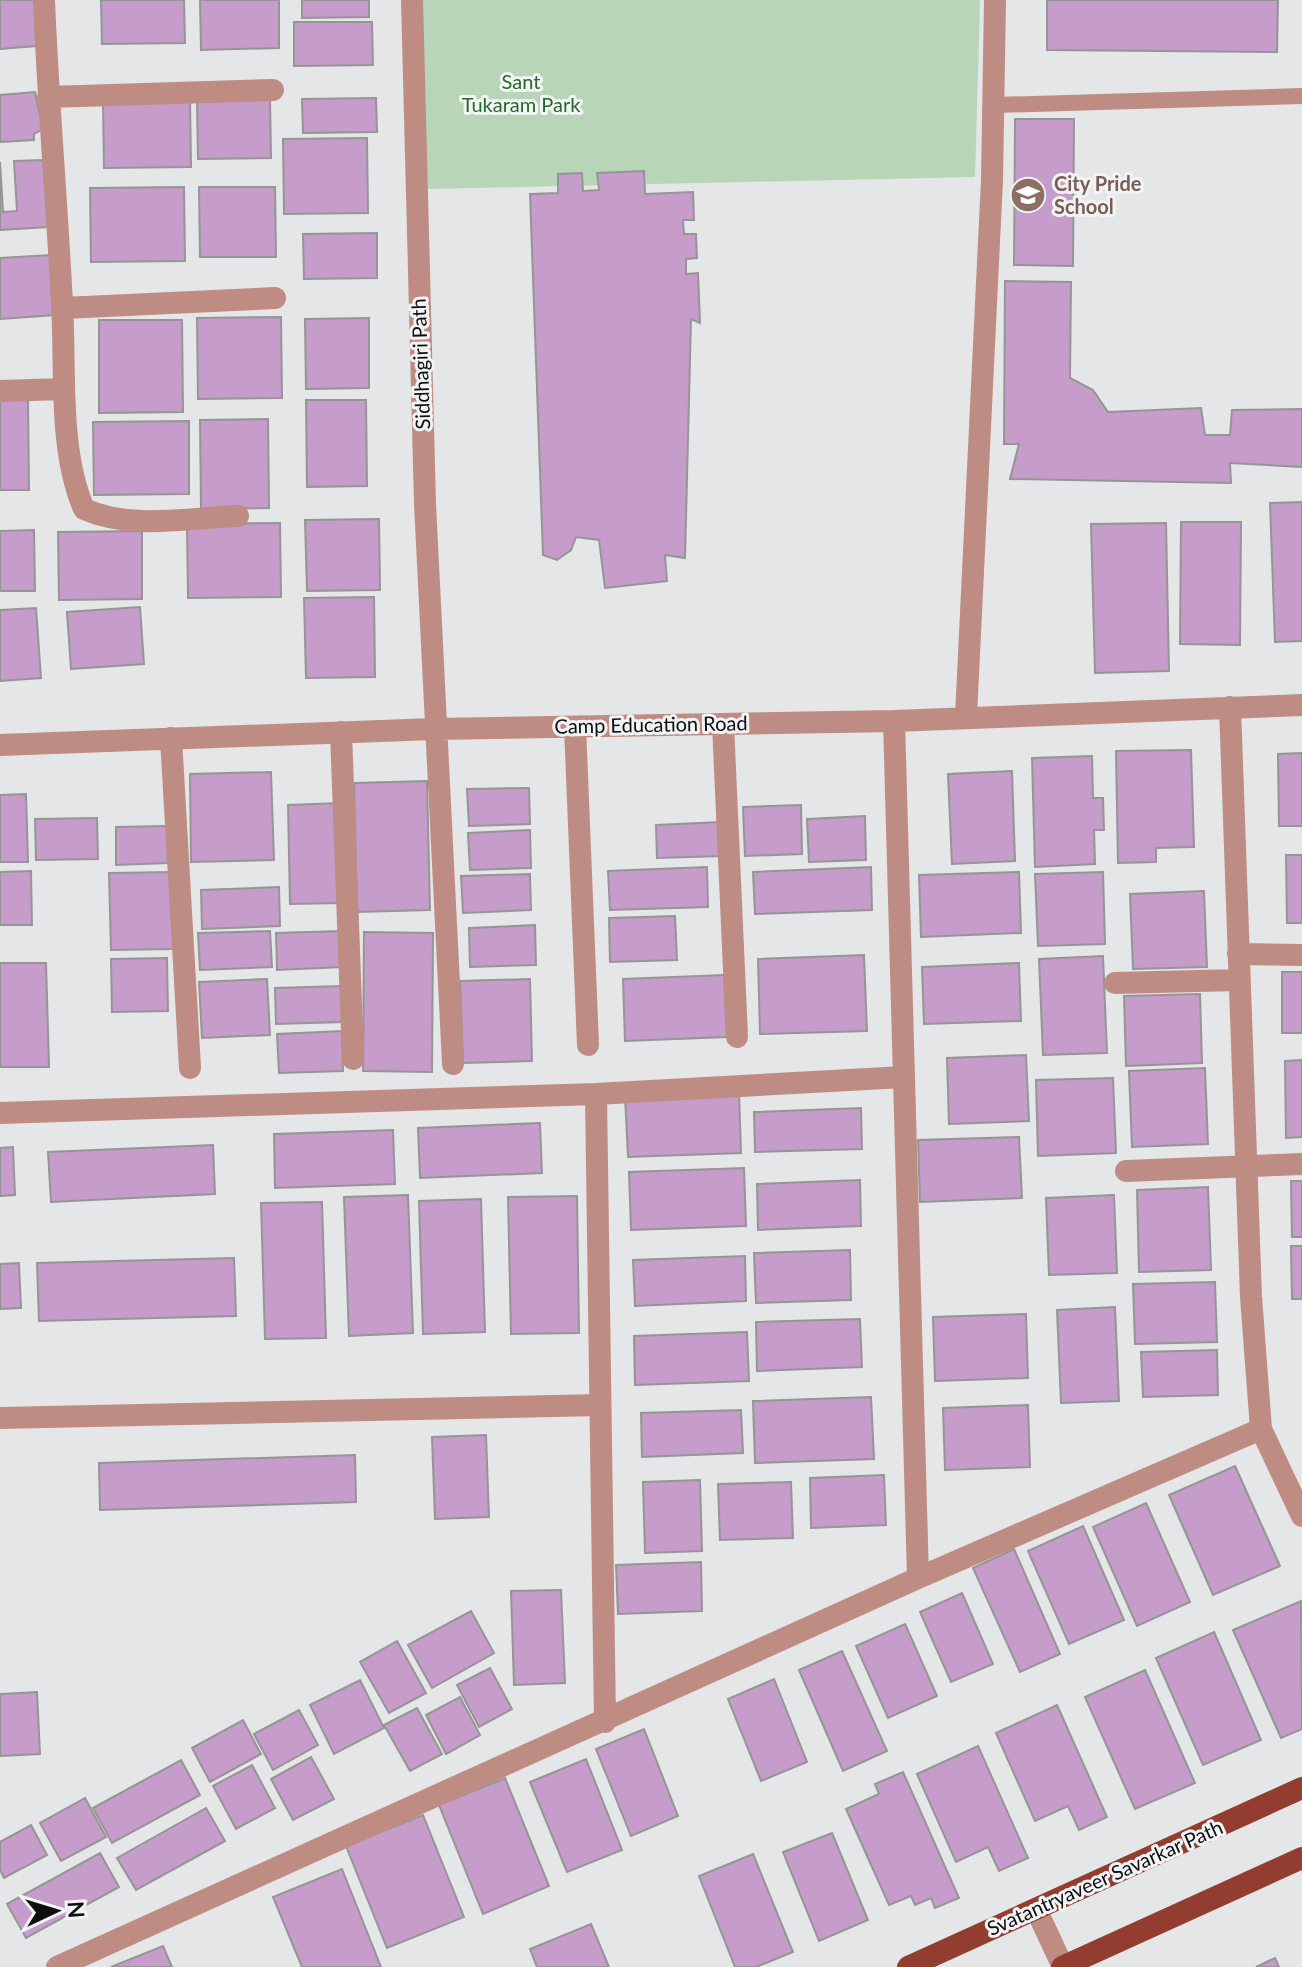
<svg xmlns="http://www.w3.org/2000/svg" width="1302" height="1967" viewBox="0 0 1302 1967" font-family="Lato,sans-serif">
  <style>
    .green { fill: #b9d5b8 }
    .building { fill: #c59cca; stroke: #969596; stroke-width: 2 }
    .lines { fill: none; stroke-linecap: round; stroke-linejoin: round }
    .service { stroke: #be8c82; stroke-width: 16 }
    .minor { stroke: #be8c82; stroke-width: 22 }
    .primary { stroke: #933d30; stroke-width: 22 }
    .labels { text-anchor: middle; stroke-width: 6; stroke-linejoin: round; paint-order: stroke }
    .park-label { font-size: 20px; fill: #29672d; stroke: #f2f3f5 }
    .education-label { font-size: 20px; font-weight: bold; fill: #785e54; stroke: #f2f3f5; text-anchor: start }
    .street-label { font-size: 20px; fill: #0e0e0f; stroke: #f2f3f5 }
  </style>
  <rect width="100%" height="100%" fill="#e5e6e7"/>
  <path class="green" d="M419,0h561l-5,177 -551,12z"/>
  <path class="building" d="M0,0h35l1,46 -36,3z
    M101,0h83l1,43 -83,1z
    M200,0h79v48l-78,2z
    M302,0h67v17l-67,1z
    M1047,0h231l-1,52 -230,-2z
    M294,22h78l1,43 -79,1z
    M35,92l8,37 -9,5v6l-34,2v-47z
    M376,98l1,34 -74,1 -1,-34z
    M190,99l1,68 -87,1 -1,-68z
    M270,99l1,59 -73,1 -1,-59z
    M1015,119h59l-1,147 -59,-1z
    M367,138l1,75 -84,1 -1,-75z
    M43,160l5,67 -48,3v-68l3,50 14,-1 -3,-50z
    M644,171l1,23 48,-2 1,28h-11l1,14h12l1,24 -11,1v15l12,-1 2,50 -9,-4 -6,239 -20,-3 2,26 -62,7 -6,-48 -23,-3 -5,13 -14,10 -14,-5 -13,-361 28,-1v-19l24,-1 1,18 16,-1 -2,-17z
    M184,187l1,74 -94,1 -1,-74z
    M199,187h76l1,70h-76z
    M377,233v45l-73,1 -1,-45z
    M51,255l4,60 -55,4v-61z
    M1005,281l66,1 -1,96 23,12 15,22 93,-4 4,27h25l2,-25 70,-1v58l-72,-4 1,20 -221,-4 9,-35h-15z
    M281,317l1,81 -84,1 -1,-81z
    M369,318v70l-63,1 -1,-70z
    M99,320h83l1,92 -84,1z
    M0,400h28l1,90h-29z
    M306,400h60l1,86 -60,1z
    M268,419l1,89 -68,1 -1,-89z
    M189,421v73l-95,1 -1,-73z
    M1302,502v139l-27,1 -5,-139z
    M379,519l1,71 -73,1 -2,-71z
    M1181,522h60l-1,123 -60,-1z
    M280,523l1,74 -93,1 -1,-74z
    M1166,523l3,148 -74,2 -4,-149z
    M34,530l1,61h-35v-60z
    M142,531v68l-83,1 -1,-68z
    M374,597l1,80 -69,1 -2,-80z
    M140,607l4,57 -73,5 -4,-57z
    M36,608l5,70 -41,3v-71z
    M1191,750l3,97 -38,1v14l-38,1 -2,-112z
    M1302,753v73h-23l-1,-72z
    M1092,756l1,42h10l1,32h-10l1,34 -60,3 -3,-109z
    M1012,771l3,90 -63,3 -4,-90z
    M271,772l3,88 -83,2 -1,-88z
    M427,781l3,129 -73,2 -3,-129z
    M529,788l1,36 -61,2 -2,-37z
    M26,794l2,68h-28v-67z
    M340,803l2,100 -52,1 -2,-99z
    M801,805l1,49 -57,2 -2,-49z
    M865,816l1,44 -57,2 -2,-43z
    M97,818l1,41 -62,1 -1,-41z
    M721,822l1,34 -65,2 -1,-33z
    M167,826l1,37 -52,2v-38z
    M530,830l1,38 -61,2 -2,-37z
    M1286,855h16v68h-15z
    M707,867l1,40 -98,3 -2,-39z
    M871,867l1,43 -117,4 -2,-42z
    M31,871l1,54h-32v-53z
    M172,872l2,77 -63,1 -2,-77z
    M1019,872l2,61 -100,4 -2,-62z
    M1103,872l2,72 -67,2 -3,-72z
    M530,874l1,36 -68,3 -2,-37z
    M279,887l1,39 -78,3 -1,-39z
    M1204,891l3,76 -74,2 -3,-75z
    M675,916l2,44 -67,2 -1,-44z
    M535,925l1,40 -66,2 -1,-39z
    M270,931l2,36 -72,3 -2,-37z
    M342,931l1,36 -66,3 -1,-37z
    M364,932l69,1 -1,139 -69,-1z
    M864,955l3,76 -107,3 -2,-75z
    M1103,956l4,97 -64,2 -4,-96z
    M167,958l1,53 -56,1 -1,-53z
    M0,963h46l3,104h-49z
    M1019,963l2,58 -97,3 -2,-57z
    M1282,972h20v61h-20z
    M724,975l3,62 -102,4 -2,-62z
    M267,979l3,56 -68,3 -3,-56z
    M530,979l2,82 -69,2 -3,-82z
    M342,986l2,36 -68,2 -1,-36z
    M1200,994l2,69 -76,3 -2,-70z
    M342,1031l1,40 -64,2 -2,-39z
    M1026,1055l3,66 -80,3 -2,-66z
    M1302,1060v77l-16,1 -1,-77z
    M1205,1068l3,76 -76,3 -3,-76z
    M1113,1078l3,75 -78,3 -2,-76z
    M739,1092l2,61 -113,4 -3,-61z
    M861,1108l1,41 -107,3 -1,-40z
    M540,1123l2,50 -122,5 -2,-50z
    M393,1130l2,54 -120,4 -1,-54z
    M1019,1137l3,61 -102,4 -2,-62z
    M213,1145l2,49 -164,8 -3,-50z
    M13,1147l2,48 -15,1v-48z
    M744,1168l2,58 -115,4 -2,-58z
    M860,1180l1,46 -103,4 -1,-46z
    M1291,1181h11v56h-10z
    M1208,1187l3,83 -72,2 -2,-82z
    M408,1195l5,138 -64,3 -5,-139z
    M1114,1195l3,78 -68,2 -3,-77z
    M577,1196l2,137 -68,1 -3,-137z
    M481,1199l4,133 -62,2 -4,-133z
    M322,1202l4,136 -61,1 -4,-136z
    M1291,1246h11v53h-10z
    M850,1250l1,50 -95,3 -2,-50z
    M745,1256l1,45 -111,5 -2,-46z
    M234,1258l2,58 -197,5 -2,-58z
    M19,1263l2,45 -21,1v-45z
    M1215,1282l2,60 -82,2 -2,-60z
    M1115,1307l4,94 -58,2 -4,-93z
    M1026,1314l2,64 -93,3 -2,-64z
    M860,1319l2,48 -105,4 -1,-49z
    M747,1332l2,49 -114,4 -1,-49z
    M1217,1350l1,45 -75,2 -2,-45z
    M871,1397l3,62 -119,4 -2,-62z
    M1028,1405l2,62 -85,3 -2,-62z
    M741,1410l2,43 -101,4 -1,-44z
    M486,1435l3,82 -54,2 -3,-82z
    M355,1455l1,47 -256,8 -1,-47z
    M1235,1466l45,100 -67,29 -44,-100z
    M884,1475l2,50 -75,3 -1,-50z
    M700,1480l2,71 -57,2 -2,-71z
    M791,1482l2,56 -73,2 -2,-56z
    M1146,1503l44,99 -53,24 -44,-99z
    M1083,1526l41,94 -55,24 -41,-93z
    M1014,1549l46,105 -40,18 -47,-104z
    M701,1562l1,49 -84,3 -2,-49z
    M561,1590l4,93 -51,2 -3,-94z
    M962,1593l31,71 -42,18 -31,-70z
    M1301,1601l1,128 -21,9 -48,-108z
    M471,1611l23,42 -62,35 -24,-43z
    M905,1624l32,72 -49,22 -32,-72z
    M1214,1632l47,108 -58,25 -47,-107z
    M397,1641l29,52 -37,20 -29,-51z
    M842,1651l45,100 -44,20 -44,-101z
    M490,1668l22,41 -33,18 -22,-42z
    M1145,1670l50,113 -60,26 -50,-112z
    M774,1679l33,83 -46,19 -33,-82z
    M360,1680l24,48 -50,26 -24,-49z
    M37,1692l3,62 -40,2v-62z
    M460,1697l20,38 -34,19 -20,-39z
    M1057,1705l50,112 -28,13 -11,-24 -33,15 -39,-88z
    M417,1708l25,46 -32,17 -26,-46z
    M299,1710l19,35 -45,25 -19,-36z
    M243,1720l18,34 -51,28 -18,-34z
    M644,1729l34,87 -47,20 -35,-87z
    M978,1746l50,112 -29,13 -11,-24 -32,15 -39,-88z
    M311,1757l23,42 -41,21 -22,-41z
    M586,1759l36,91 -55,22 -37,-90z
    M181,1760l19,35 -88,48 -19,-35z
    M252,1765l23,43 -39,21 -23,-43z
    M903,1772l56,126 -24,10 -4,-10 -16,7 -4,-9 -22,9 -43,-96 33,-15 -4,-10z
    M505,1778l44,108 -66,28 -44,-109z
    M85,1798l21,39 -45,24 -21,-38z
    M206,1808l19,33 -89,49 -19,-32z
    M423,1815l41,102 -77,31 -41,-102z
    M31,1825l16,30 -43,23 -4,-8v-28z
    M832,1833l36,87 -49,21 -36,-89z
    M100,1853l19,34 -93,51 -19,-34z
    M753,1854l40,98 -37,15h-21l-36,-91z
    M342,1869l39,98h-79l-29,-70z
    M591,1924l18,43h-72l-7,-18z
    M163,1946l9,21h-61z
    M1275,1958l4,9h-23z"/>
  <g class="lines">
    <path class="service" d="M995,105l307,-9"/>
    <path class="minor" d="M44,0c4,102 13,203 18,304 4,64 -4,145 22,205 47,21 104,9 154,7
      M412,0l13,504 28,560
      M48,97l225,-7
      M63,308l212,-10
      M0,391l63,-2
      M1230,707l21,590 10,132 41,87
      M966,716l26,-536 3,-180
      M894,721l24,857
      M723,724l14,313
      M575,727l13,318
      M341,732l12,327
      M171,738l19,330
      M0,745l434,-16 460,-8 408,-16
      M1238,954l64,1
      M1115,983l124,-3
      M596,1094l9,628
      M0,1113l596,-19 308,-17
      M1126,1171l176,-7
      M0,1418l600,-13
      M1036,1909l27,58
      M57,1967l861,-389 343,-149"/>
    <path class="primary" d="M908,1967l394,-179
      M1062,1967l240,-109"/>
  </g>
  <defs>
    <symbol id="school-disc" viewBox="-11 -11 22 22"><circle r="9.5" fill="#8d6e63" stroke="#f2f3f5"/><path d="M0-5L7-2L0 1L-7-2ZM-4 1L0 2.5L4 1V4Q0 6-4 4Z" fill="#fff"/></symbol>
  </defs>
  <g fill-rule="evenodd">
    <use href="#school-disc" x="1008" y="175" width="40" height="40"/>
  </g>
  <g class="labels">
    <g class="park-label">
      <text x="521" y="89">Sant<tspan x="521" dy="23">Tukaram Park</tspan></text>
    </g>
    <g class="education-label">
      <text x="1054" y="191">City Pride<tspan x="1054" dy="23">School</tspan></text>
    </g>
    <g class="street-label">
      <text transform="translate(421 364) rotate(-92)" y="7">Siddhagiri Path</text>
      <text transform="translate(651 725) rotate(-1)" y="7">Camp Education Road</text>
      <text transform="translate(1105 1878) rotate(-24)" y="7">Svatantryaveer Savarkar Path</text>
    </g>
  </g>
  <g transform="translate(56 1911) rotate(86)" stroke="#f2f3f5" stroke-width="6" paint-order="stroke">
  <path d="M0-6L14 30L0 20L-14 30Z" fill="#0e0e0f"/>
  <text y="-12" font-size="22" font-weight="bold" text-anchor="middle" fill="#0e0e0f">N</text>
  </g>
</svg>
